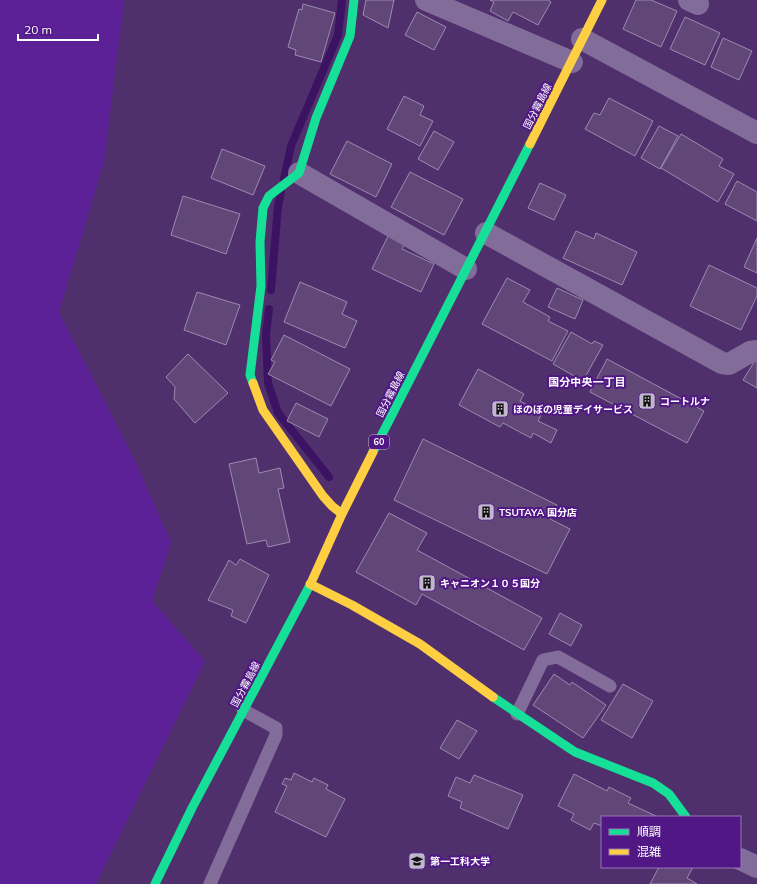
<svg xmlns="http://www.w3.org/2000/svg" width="757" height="884" viewBox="0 0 757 884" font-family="Mulish,'Noto Sans JP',sans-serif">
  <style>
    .green { fill: #5d2197 }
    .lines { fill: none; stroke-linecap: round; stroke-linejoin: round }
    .stream { stroke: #3c1263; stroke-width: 8 }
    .building { fill: #604778; stroke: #9d8ab0 }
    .lane { stroke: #826c9a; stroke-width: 13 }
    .street { stroke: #826c9a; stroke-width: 22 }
    .fast { stroke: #16e098; stroke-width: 9 }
    .slow { stroke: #ffcf43; stroke-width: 9 }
    .labels { text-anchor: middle; stroke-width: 4; stroke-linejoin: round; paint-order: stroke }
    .shield { fill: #501785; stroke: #cab9da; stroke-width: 1 }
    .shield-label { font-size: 9px; font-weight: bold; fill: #fff }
    .street-label { font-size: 10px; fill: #fff; stroke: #501785 }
    .poi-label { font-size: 10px; font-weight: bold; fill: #fff; stroke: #501785; text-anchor: start }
    .neighbourhood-label { font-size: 11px; font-weight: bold; fill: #fff; stroke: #501785 }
  </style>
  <rect width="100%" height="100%" fill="#4f306c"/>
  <path class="green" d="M0,0h124l-20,162 -45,150 80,157 32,74 -19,58 53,60 -109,223h-96z"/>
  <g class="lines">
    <path class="stream" d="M284,179l7,-33 47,-111 4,-35
      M271,290l7,-84 3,-14
      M269,309l-3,26 2,48 10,30 51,64"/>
  </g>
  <path class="building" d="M366,0h28l-6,28 -25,-13z
    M490,0h58l3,2 -13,23 -25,-13 -5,9 -18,-10 4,-9z
    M636,0h15l26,11 -16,36 -38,-18z
    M303,4l32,9 -14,49 -26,-7 1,-5 -8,-3 11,-38 3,1z
    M417,12l29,15 -12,23 -29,-15z
    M685,17l35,16 -15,32 -35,-16z
    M723,38l29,13 -13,29 -28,-13z
    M404,96l20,10 -4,9 13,6 -13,25 -33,-17z
    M609,98l44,23 -18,35 -50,-27 9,-16 6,2z
    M659,126l19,10 -18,33 -19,-11z
    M434,131l20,11 -16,28 -20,-11z
    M681,134l42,25 -4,7 15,8 -16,28 -57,-34z
    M347,141l45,23 -16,33 -46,-23z
    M222,149l43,17 -12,29 -42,-17z
    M410,172l53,27 -19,36 -53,-28z
    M737,181l20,11v29l-32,-17z
    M540,183l26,12 -12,25 -26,-12z
    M183,196l57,18 -14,40 -55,-19z
    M576,231l18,8 2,-6 41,19 -15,33 -59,-27z
    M389,234l17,7 -4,8 32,15 -13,28 -49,-23z
    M757,238v35l-13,-6z
    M709,265l48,23v8l-16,34 -51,-24z
    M507,278l23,12 -7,12 27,15 -2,4 20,10 -16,30 -70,-37z
    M300,282l47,20 -5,12 15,7 -12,27 -61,-26z
    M557,288l26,12 -8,19 -27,-12z
    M197,292l43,13 -14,40 -42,-15z
    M571,332l21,12 2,-3 9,4 -20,36 -30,-17z
    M284,335l66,34 -19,37 -63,-32 7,-12 -4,-2z
    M188,354l40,39 -33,30 -21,-24 1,-12 -9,-10z
    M607,359l97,52 -17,32 -97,-51z
    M756,359l1,1v28l-14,-8z
    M478,369l46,25 -4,7 22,12 -4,8 19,9 -6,13 -18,-10 -2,5 -28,-15 -3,4 -41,-22z
    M296,403l32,16 -9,18 -32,-16z
    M423,439l134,66 -7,14 20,10 -23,45 -153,-74z
    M256,458l3,15 21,-5 4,20 -6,1 12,53 -22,5 -2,-7 -19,4 -18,-80z
    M389,513l38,20 -10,17 125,68 -18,32 -102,-56 -6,11 -60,-33z
    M240,559l29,16 -23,48 -15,-7 2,-6 -25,-10 21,-40 7,5z
    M560,613l22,12 -11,21 -22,-12z
    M554,674l16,11 2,-3 34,23 -23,33 -50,-33z
    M623,684l30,17 -21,37 -31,-18z
    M457,720l20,11 -18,28 -19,-11z
    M294,773l18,9 2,-4 14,7 -2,4 19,10 -19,38 -51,-25 12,-26 -5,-2 3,-6 6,2z
    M574,774l33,17 2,-4 22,11 -3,5 30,14h-56v9l-8,-3 -4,7 -19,-10 3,-6 -16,-8z
    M474,775l49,20 -15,34 -48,-21 2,-6 -14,-6 8,-19 14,6z
    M659,867h34l-6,11 10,6h-47z"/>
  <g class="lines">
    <path class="lane" d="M517,714l26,-54 15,-3 52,29
      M210,884l66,-149v-7l-33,-18"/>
    <path class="street" d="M426,0l146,62
      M689,0l9,4
      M582,39l175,94
      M299,173l167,96
      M486,233l236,130 7,1 21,-12 7,-1
      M740,859l17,8"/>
    <path class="fast" d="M253,383l-3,-8 11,-89 -1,-44 3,-34 6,-12 30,-23 17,-55 34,-82 4,-36
      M373,452l157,-308
      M493,697l82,55 78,31 16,11 17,23
      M155,884l37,-76 119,-225"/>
    <path class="slow" d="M530,144l72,-144
      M253,383l10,27 60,86 9,10 10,8
      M311,583l31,-69 31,-62
      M310,584l42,21 68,39 73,53"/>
  </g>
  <defs>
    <symbol id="building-square" viewBox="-11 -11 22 22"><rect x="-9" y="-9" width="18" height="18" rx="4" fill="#c1b7cc" stroke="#501785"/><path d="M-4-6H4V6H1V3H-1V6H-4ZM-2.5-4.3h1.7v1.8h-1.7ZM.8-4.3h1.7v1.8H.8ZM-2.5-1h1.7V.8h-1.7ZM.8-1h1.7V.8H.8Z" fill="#111"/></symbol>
    <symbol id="university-square" viewBox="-11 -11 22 22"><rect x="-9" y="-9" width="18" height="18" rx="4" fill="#c1b7cc" stroke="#501785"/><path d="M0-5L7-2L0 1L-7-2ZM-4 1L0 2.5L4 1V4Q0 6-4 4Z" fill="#111"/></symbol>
  </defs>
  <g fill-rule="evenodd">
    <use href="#building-square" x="637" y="391" width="20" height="20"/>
    <use href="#building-square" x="490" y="399" width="20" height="20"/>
    <use href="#building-square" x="476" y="502" width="20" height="20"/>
    <use href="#building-square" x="417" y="573" width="20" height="20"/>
    <use href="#university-square" x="407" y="851" width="20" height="20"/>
  </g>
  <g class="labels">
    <rect class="shield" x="369" y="435" width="20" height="14" rx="3"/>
    <g class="shield-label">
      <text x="379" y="445">60</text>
    </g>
    <g class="street-label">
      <text transform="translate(537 106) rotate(-63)" y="4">国分霧島線</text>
      <text transform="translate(390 394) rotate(-63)" y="4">国分霧島線</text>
      <text transform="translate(245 684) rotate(-62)" y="4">国分霧島線</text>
    </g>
    <g class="poi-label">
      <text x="660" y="405">コートルナ</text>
      <text x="513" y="413">ほのぼの児童デイサービス</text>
      <text x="499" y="516">TSUTAYA 国分店</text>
      <text x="440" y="587">キャニオン１０５国分</text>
      <text x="430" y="865">第一工科大学</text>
    </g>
    <g class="neighbourhood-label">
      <text x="587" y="386">国分中央一丁目</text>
    </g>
  </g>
  <rect x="601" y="816" width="140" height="52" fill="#501785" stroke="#9674b6"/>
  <rect x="609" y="829" width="20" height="6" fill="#16e098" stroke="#9674b6"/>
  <text x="637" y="836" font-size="12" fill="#ffffff">順調</text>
  <rect x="609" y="849" width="20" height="6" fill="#ffcf43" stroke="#9674b6"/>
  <text x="637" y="856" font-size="12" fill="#ffffff">混雑</text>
  <path d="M18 34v6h80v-6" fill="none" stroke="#ffffff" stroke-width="2"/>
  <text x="24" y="34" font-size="12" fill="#ffffff" stroke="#501785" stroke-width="3" paint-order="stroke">20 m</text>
</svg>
